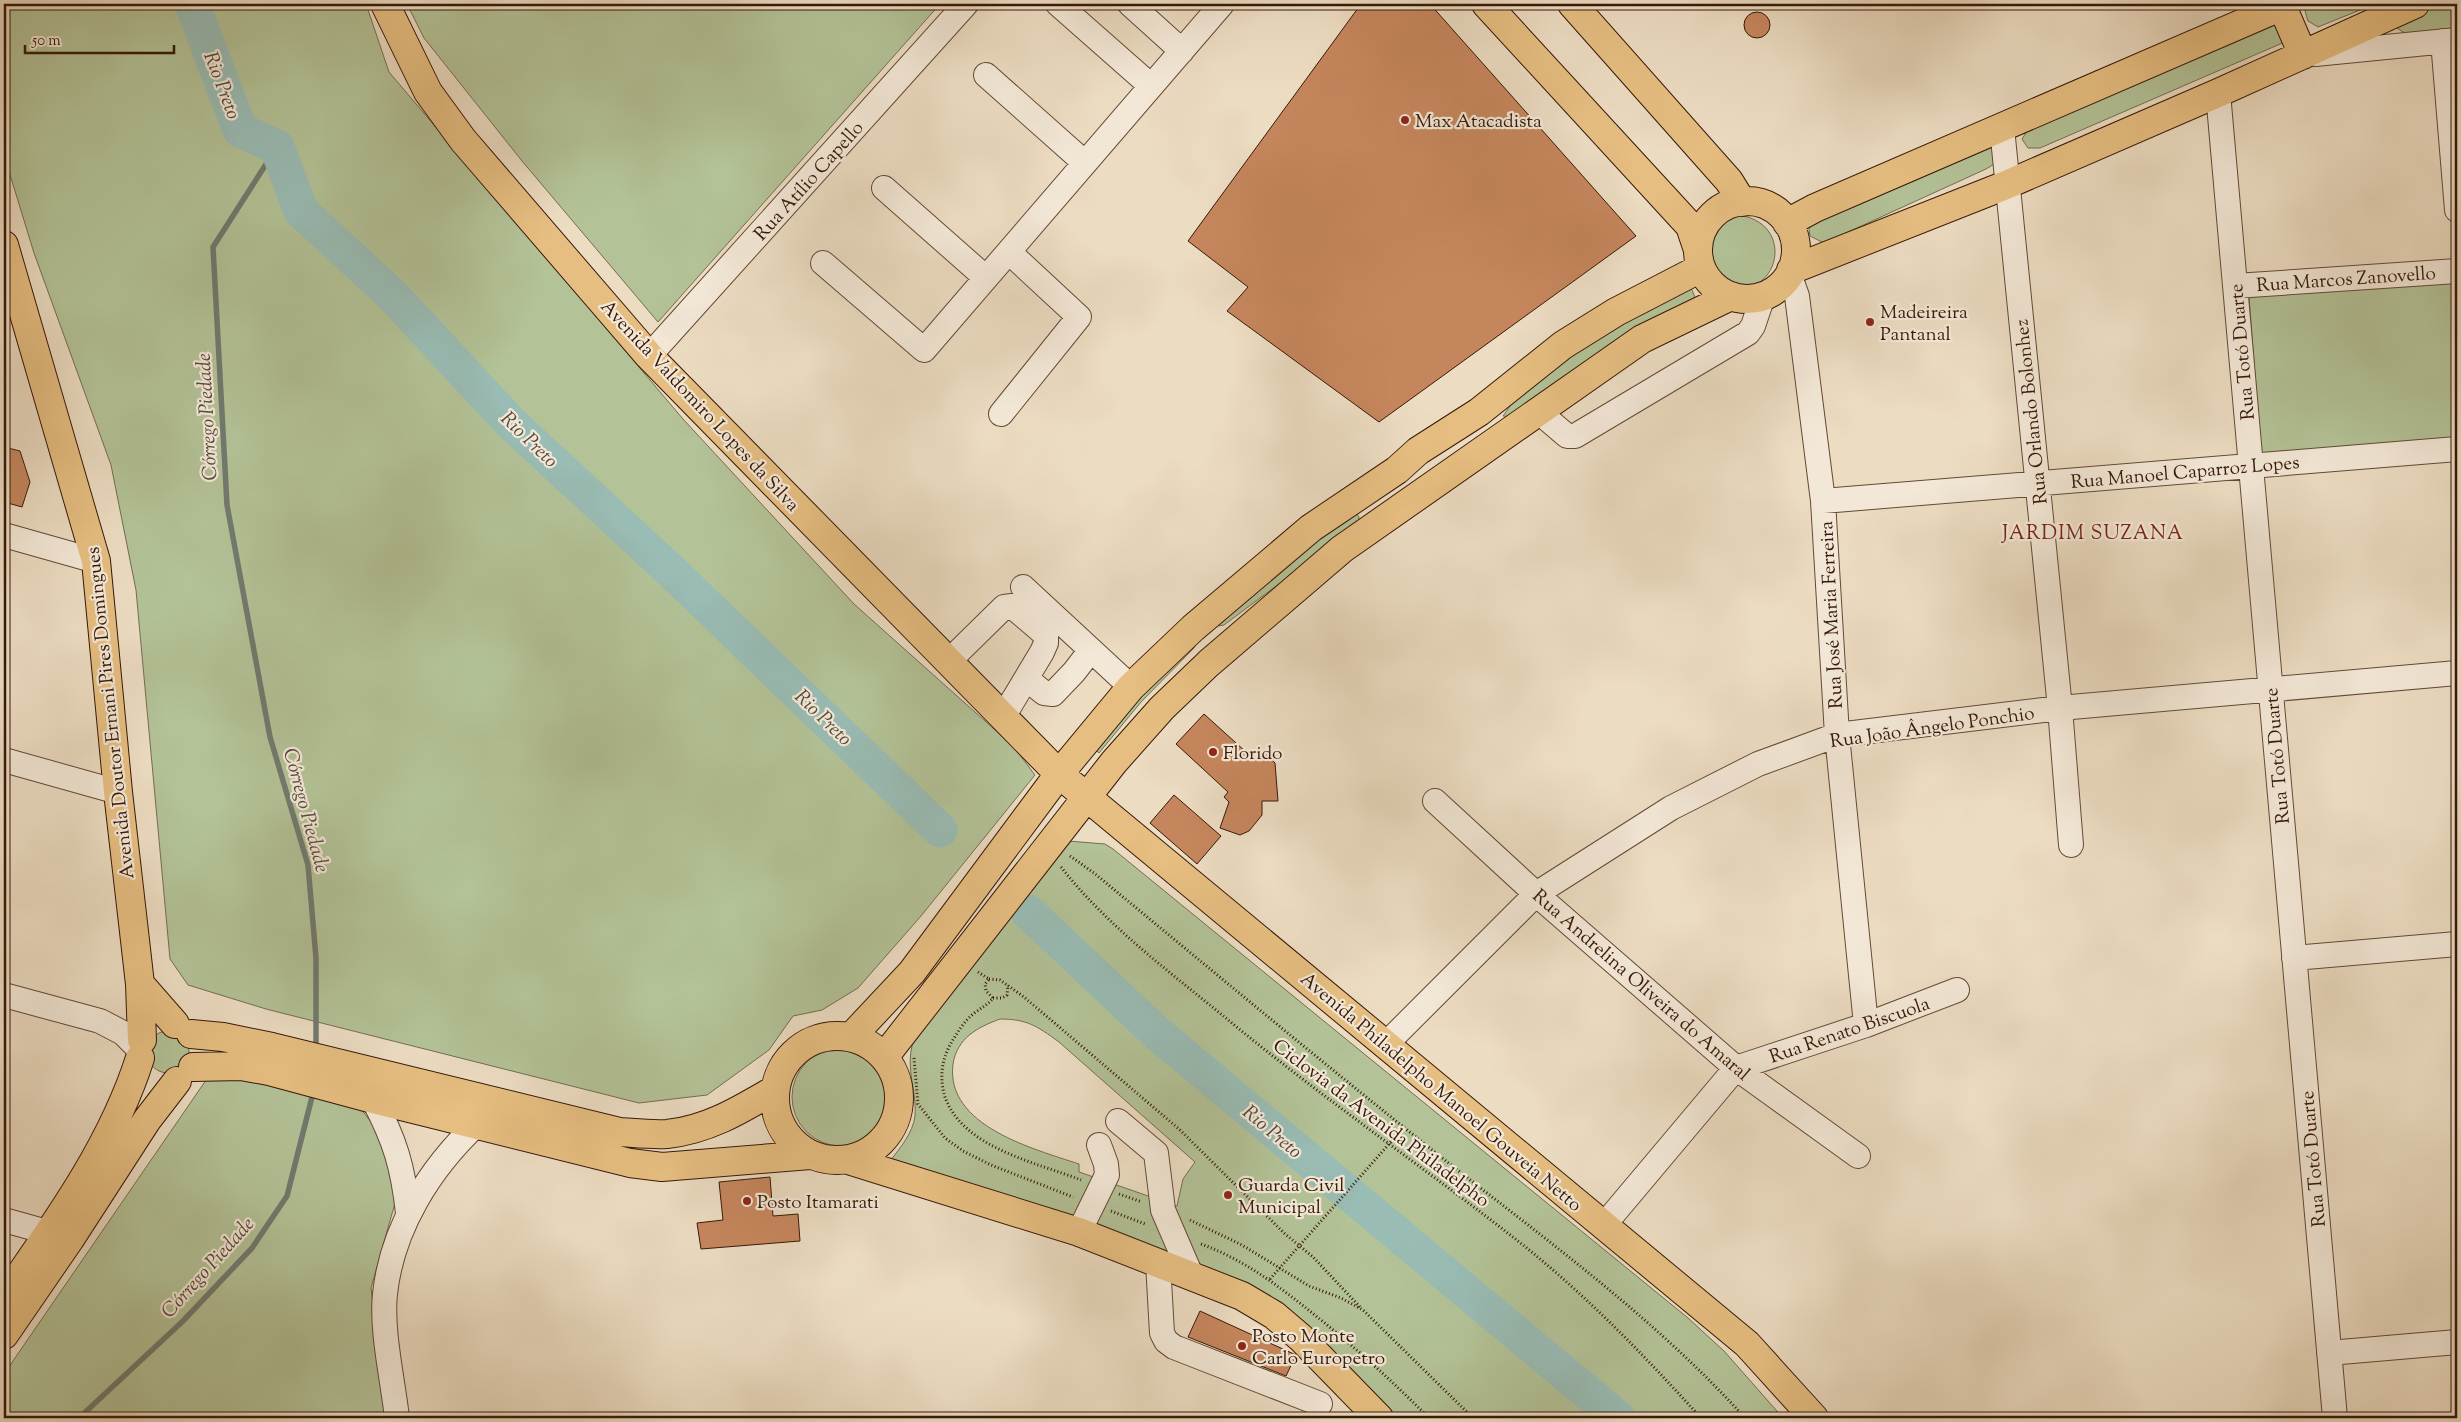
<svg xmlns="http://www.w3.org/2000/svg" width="2461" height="1422" viewBox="0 0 2461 1422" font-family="'Sorts Mill Goudy',serif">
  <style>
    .green { fill: #b3c297; stroke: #746d50; fill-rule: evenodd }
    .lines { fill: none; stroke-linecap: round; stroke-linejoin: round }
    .stream { stroke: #717a6f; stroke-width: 5.5 }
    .river { stroke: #99bcb4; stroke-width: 35 }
    .building { fill: #c6865d; stroke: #361808 }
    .minor-casing { stroke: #644936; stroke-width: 26 }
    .major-casing { stroke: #361808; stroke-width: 30 }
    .path { stroke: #361808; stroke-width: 3; stroke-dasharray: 1 2.5; stroke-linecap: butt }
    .minor { stroke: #f3e8d7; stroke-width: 24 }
    .major { stroke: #e6be81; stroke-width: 28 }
    .poi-dot { fill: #8f2418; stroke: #f3e8d7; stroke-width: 2 }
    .labels { text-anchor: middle; stroke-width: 4.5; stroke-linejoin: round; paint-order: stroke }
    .poi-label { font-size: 19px; fill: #361808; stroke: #f3e8d7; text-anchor: start }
    .street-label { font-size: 19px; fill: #361808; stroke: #f3e8d7 }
    .water-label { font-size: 20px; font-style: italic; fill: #54493c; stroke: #f3e8d7 }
    .neighbourhood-label { font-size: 20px; letter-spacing: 1px; fill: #7a1f14; stroke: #f3e8d7 }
  </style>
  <rect width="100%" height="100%" fill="#ecdcc2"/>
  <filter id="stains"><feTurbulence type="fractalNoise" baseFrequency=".004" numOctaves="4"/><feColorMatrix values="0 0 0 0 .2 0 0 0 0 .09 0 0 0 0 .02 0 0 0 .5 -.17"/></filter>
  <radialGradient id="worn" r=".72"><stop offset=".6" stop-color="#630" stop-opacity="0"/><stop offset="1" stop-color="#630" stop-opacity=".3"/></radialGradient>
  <path class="green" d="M4,4h362l23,68 294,347 171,185 159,142 22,29 -114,141 -63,72 -36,22 -29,6 -24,34 -62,45 -68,8 -373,-94 -78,-24 -18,-26 -34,-369 -25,-125 -77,-212 -30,-98z
    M407,4h533l-282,318 -136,-161 -98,-123z
    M2310,4h65l-57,23 -10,-6 -3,-10z
    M2435,4h22v26l-49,5 -13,-8 6,-8z
    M2274,21l13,20 -247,107h-12l-6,-9 5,-8z
    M1990,143l10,8 -1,10 -13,8 -162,74 -14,-7 -1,-7 5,-8z
    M1738,215c57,7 43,82 -7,72 -7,-1 -17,-5 -20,-11 -4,-8 -5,-30 -6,-39l13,-16z
    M2451,280l6,60v101l-196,14 -12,-159z
    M1684,284l8,6 4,10 -69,32 -110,85 -14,-1 15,-21 104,-80z
    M1348,512h7l4,5v7l-135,101 -5,1 -6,-5z
    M1197,642l-3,6 -53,54 -42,51 -7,-7 20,-23z
    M1068,841l37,3 8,5 575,469 36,33 59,67h-390l-92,-91 -411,-166c10,-13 23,-28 25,-45 2,-26 -10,-46 -2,-74zM1000,1019c27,0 37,7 59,23l136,120 -12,17 -6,27 -98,-34v-8c-45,-15 -134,-38 -126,-100 4,-26 25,-37 47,-45z
    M147 1052a21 21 0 1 1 42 0a21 21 0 1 1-42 0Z
    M792 1097a49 49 0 1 1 98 0a49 49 0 1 1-98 0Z
    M215,1067l143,38 32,42 7,49 -26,92 15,130h-382v-44z"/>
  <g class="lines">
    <path class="stream" d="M277,147l-64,100 14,258 43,232 38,128 8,93v92
      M79,1418l104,-97 69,-73 35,-52 27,-107"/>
    <path class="river" d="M192,4l48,126 37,17 24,64 92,85 117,126 162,150 268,258
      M1028,912l130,122 460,384"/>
  </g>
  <path class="building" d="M1361,4h69l206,232 -257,186 -152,-111 21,-24 -60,-46z
    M1744 25a13 13 0 1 1 26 0a13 13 0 1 1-26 0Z
    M4,447l16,4 10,31 -8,25 -18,-5z
    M1204,714l52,47 8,-8 11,10 3,38h-16v14l-13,16 -9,4 -20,-7 9,-26 -5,-5 4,-5 -52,-48z
    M1174,795l47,41 -24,28 -47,-41z
    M770,1177l3,39 25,-2 2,27 -99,8 -4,-26 26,-3 -4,-38z
    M1200,1311l96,44 -10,21 -98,-39z"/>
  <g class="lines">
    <defs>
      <path id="minor" d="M1058,4l93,82
        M1130,4l52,47
        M2443,41l14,169
        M2315,54l142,-14
        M986,75l99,88
        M2218,93l117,1325
        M2002,128l58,580 11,137
        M884,188l102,90
        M823,263l101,87 298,-346
        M1789,274l8,22 26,205 14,234 29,290
        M2235,286l222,-15
        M649,356l317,-352
        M1539,412l28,24h8l173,-103 5,-7 10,-30
        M1001,414l78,-97 -70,-65
        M1823,501l634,-52
        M4,535l92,26
        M1023,587l108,100
        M949,661l55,-54 8,-1 34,29v8l-4,9 -39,65
        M1027,679l17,14 9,1 21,-22 17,-22
        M4,760l114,32
        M1435,801l101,93 200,174 122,88
        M2294,958l163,-14
        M4,995l96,26 23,12 16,16
        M1386,1044l150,-150 135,-86 87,-44 79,-29 223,-27 397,-35
        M373,1099c22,41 30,68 35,114
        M1118,1121l38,32 7,57 28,65
        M4,1220l61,17
        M1604,1225l132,-157 130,-43 91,-35
        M1079,1232l28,-57 -1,-11 -7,-19
        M1158,1263l4,70 4,8 8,6 146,57
        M2329,1353l128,-11
        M397,1418c-4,-37 -16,-88 -12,-124 7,-66 45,-126 92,-170"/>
      <path id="major" d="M385,4l43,88 35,48 186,216 410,418 688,570 67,74
        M1486,4l204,222 8,24
        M1572,4l157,177 13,21
        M2282,6l21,49
        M1698 250a49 49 0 1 1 98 0a49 49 0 1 1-98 0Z
        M1787,223l28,-15 472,-204
        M4,245l92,316 22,231 22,192 2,56
        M1791,270l215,-85 212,-92 197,-89
        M140,984l35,40
        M191,1034l32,3 49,10 348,85c15,1 32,3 47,2 40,-4 73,-24 107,-44
        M775 1098a62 62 0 1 1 124 0a62 62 0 1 1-124 0Z
        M852,1036l60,-64 147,-198 72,-87 62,-59 118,-100 86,-58 21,-19 61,-39 84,-67 53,-33 85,-44
        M885,1056l229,-294 48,-54 47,-45 133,-114 300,-210 89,-43
        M193,1067l48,-1 28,5 104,28 257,64 32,4 148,-12
        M848,1160l231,72 163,64 32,19 27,23 78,80
        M4,1298c52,-75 108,-152 136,-240
        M4,1335l66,-96 77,-119 30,-39"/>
    </defs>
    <use href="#minor" class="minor-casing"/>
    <use href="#major" class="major-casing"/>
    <path class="path" d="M1070,856l24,17c115,95 230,191 347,284 105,83 214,161 304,261
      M1061,867c46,59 109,105 166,152 94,78 195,147 291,222 67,53 126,114 183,177
      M978,972l11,7 -4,5 1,7 7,7c-5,7 -11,9 -17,14 -9,6 -15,15 -20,23 -13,19 -18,39 -11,62 18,51 90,65 136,83
      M989,979l11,1 24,17 155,132 105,104 29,24 48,51
      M993,998h9l5,-3 1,-10
      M914,1058l4,46 27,34 18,13 28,14 82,32
      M1119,1194l23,8
      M1111,1211l34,13
      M1190,1220l52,25 67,41 32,12 22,12 110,108
      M1201,1244c44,16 79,43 115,72 40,32 77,66 113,102
      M1270,1279l134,-152"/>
    <use href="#minor" class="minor"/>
    <use href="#major" class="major"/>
  </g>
  <g class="poi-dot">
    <circle cx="1405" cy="120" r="5"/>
    <circle cx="1870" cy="322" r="5"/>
    <circle cx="1213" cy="752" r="5"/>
    <circle cx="1228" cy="1195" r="5"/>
    <circle cx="747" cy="1201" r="5"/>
    <circle cx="1242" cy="1346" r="5"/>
  </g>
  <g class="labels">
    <g class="poi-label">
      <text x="1415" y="127">Max Atacadista</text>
      <text x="1880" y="318">Madeireira<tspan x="1880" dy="22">Pantanal</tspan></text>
      <text x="1223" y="759">Florido</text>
      <text x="1238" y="1191">Guarda Civil<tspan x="1238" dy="22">Municipal</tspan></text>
      <text x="757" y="1208">Posto Itamarati</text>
      <text x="1252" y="1342">Posto Monte<tspan x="1252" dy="22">Carlo Europetro</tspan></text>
    </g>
    <g class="street-label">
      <text transform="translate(808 180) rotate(-48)" y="7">Rua Atílio Capello</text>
      <text transform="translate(2346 278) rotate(-4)" y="7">Rua Marcos Zanovello</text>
      <text transform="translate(2241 352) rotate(-95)" y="7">Rua Totó Duarte</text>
      <text transform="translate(701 405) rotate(47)" y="7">Avenida Valdomiro Lopes da Silva</text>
      <text transform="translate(2030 412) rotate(-96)" y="7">Rua Orlando Bolonhez</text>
      <text transform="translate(2185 471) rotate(-5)" y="7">Rua Manoel Caparroz Lopes</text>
      <text transform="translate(1830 615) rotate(-93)" y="7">Rua José Maria Ferreira</text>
      <text transform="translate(109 713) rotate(-96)" y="7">Avenida Doutor Ernani Pires Domingues</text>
      <text transform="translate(1932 726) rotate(-8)" y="7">Rua João Ângelo Ponchio</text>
      <text transform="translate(2276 756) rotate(-95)" y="7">Rua Totó Duarte</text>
      <text transform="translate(1642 984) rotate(41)" y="7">Rua Andrelina Oliveira do Amaral</text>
      <text transform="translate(1849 1029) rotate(-19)" y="7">Rua Renato Biscuola</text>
      <text transform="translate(1442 1091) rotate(40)" y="7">Avenida Philadelpho Manoel Gouveia Netto</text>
      <text transform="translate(1382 1122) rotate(37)" y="7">Ciclovia da Avenida Philadelpho</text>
      <text transform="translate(2312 1159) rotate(-95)" y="7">Rua Totó Duarte</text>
    </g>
    <g class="water-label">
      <text transform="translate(223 85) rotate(69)" y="7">Rio Preto</text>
      <text transform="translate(206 417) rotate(-93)" y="7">Córrego Piedade</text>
      <text transform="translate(530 439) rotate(44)" y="7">Rio Preto</text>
      <text transform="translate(824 717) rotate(44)" y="7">Rio Preto</text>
      <text transform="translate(307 810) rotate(75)" y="7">Córrego Piedade</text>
      <text transform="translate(1273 1131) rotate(40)" y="7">Rio Preto</text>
      <text transform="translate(207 1267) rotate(-48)" y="7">Córrego Piedade</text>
    </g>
    <g class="neighbourhood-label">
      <text x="2093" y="539">JARDIM SUZANA</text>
    </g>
  </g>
  <rect width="2461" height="1422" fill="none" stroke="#ecdcc2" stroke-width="20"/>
  <rect x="5" y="5" width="2451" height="1412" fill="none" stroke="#361808" stroke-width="2.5"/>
  <rect x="10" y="10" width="2441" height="1402" fill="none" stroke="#361808"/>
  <path d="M25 45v8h149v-8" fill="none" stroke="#361808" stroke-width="2.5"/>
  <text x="32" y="45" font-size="15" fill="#361808" stroke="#f3e8d7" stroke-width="4" paint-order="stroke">50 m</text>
  <rect width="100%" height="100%" filter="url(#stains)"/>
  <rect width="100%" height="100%" fill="url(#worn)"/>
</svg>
